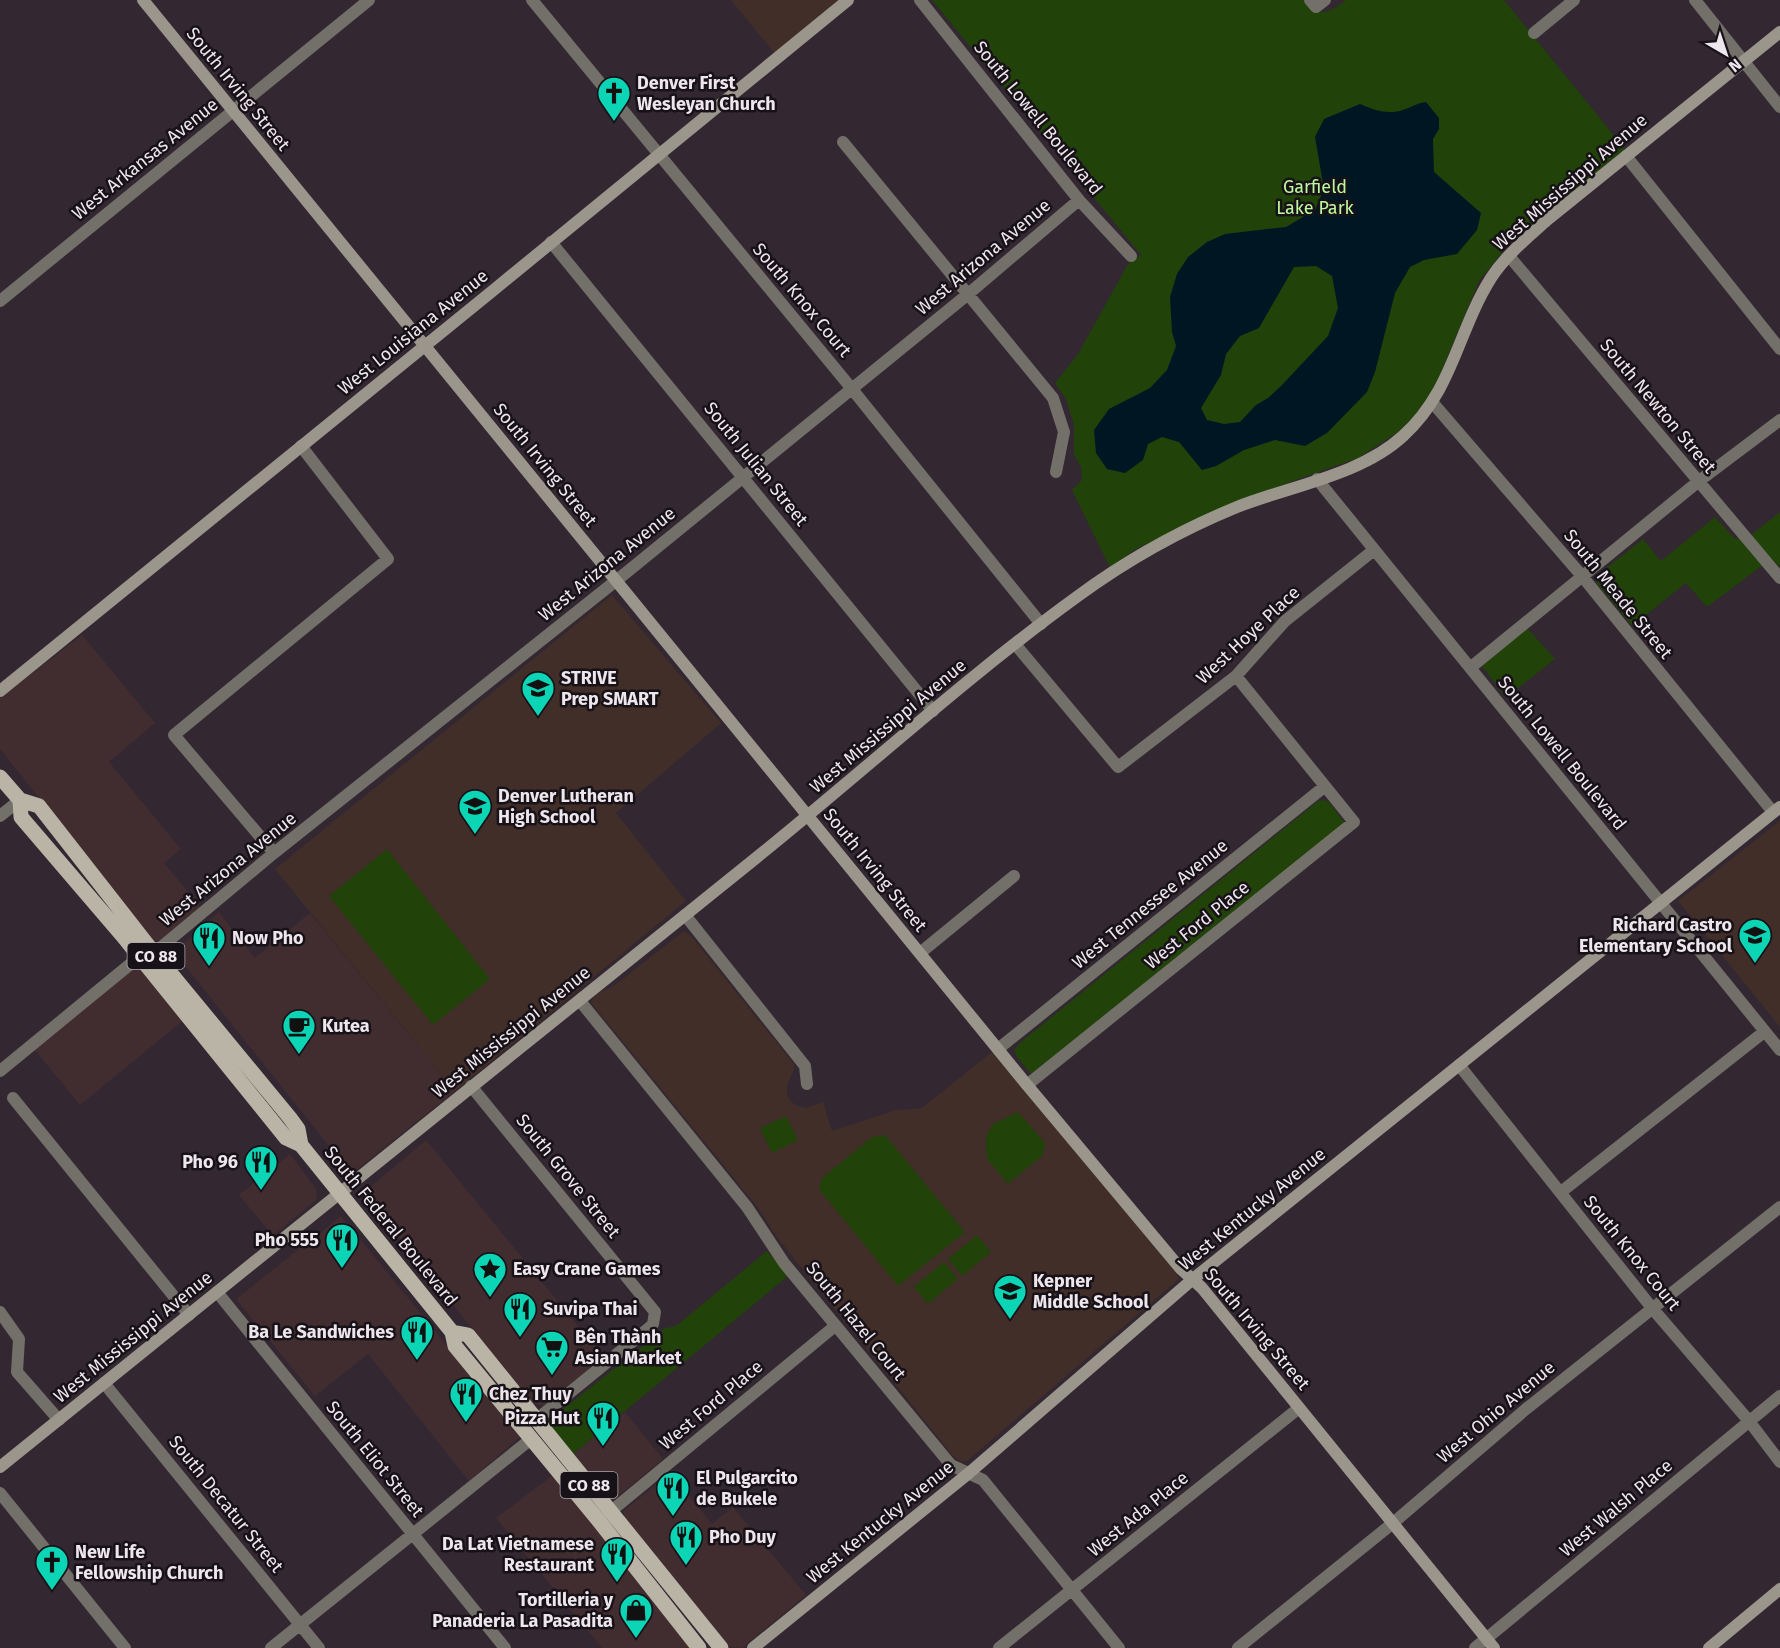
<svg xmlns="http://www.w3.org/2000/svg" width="1780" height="1648" viewBox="0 0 1780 1648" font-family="'Fira Sans',sans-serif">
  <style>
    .commercial { fill: #412d30 }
    .education { fill: #412e29 }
    .green { fill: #214209 }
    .water { fill: #001623; fill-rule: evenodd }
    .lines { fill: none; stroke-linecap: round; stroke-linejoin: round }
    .street { stroke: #727069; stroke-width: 12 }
    .secondary { stroke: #9a968b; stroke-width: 12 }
    .primary { stroke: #b9b4a5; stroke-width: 15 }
    .labels { text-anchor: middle; stroke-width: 5; stroke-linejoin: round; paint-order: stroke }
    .shield { fill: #171217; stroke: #aea6ad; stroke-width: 1.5 }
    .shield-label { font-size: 16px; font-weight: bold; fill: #eee6ed }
    .poi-label { font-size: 18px; font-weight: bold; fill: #eee6ed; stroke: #171217; text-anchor: start }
    .street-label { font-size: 18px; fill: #eee6ed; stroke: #171217 }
    .park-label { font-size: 18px; fill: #bef89e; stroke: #171217 }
  </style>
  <rect width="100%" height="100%" fill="#332732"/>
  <path class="commercial" d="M82,635l73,88 -46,39 72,87 -17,14 38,45 -41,33h-7l-154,-192v-51z
    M219,912l36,46 55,-45 145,178 -100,80 -10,-5 -171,-214z
    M138,964l47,55 -105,86 -46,-56z
    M426,1140l178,218 -60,48 -11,-2 -167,-207 3,-9z
    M290,1154l26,35 1,10 -44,37 -34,-41z
    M341,1216l180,220 -52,45 -101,-127 -53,42 -79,-97z
    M625,1412l38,47 -52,43 -39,-47z
    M671,1473l41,51 21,-17 73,88 -64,53 -13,-1 -104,-128 -2,-8z
    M553,1475l142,173h-93l-106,-130z"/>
  <path class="education" d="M731,0h110l-66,54z
    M612,595l109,128 -105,90 70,88 -231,190 -180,-222z
    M1780,821v206l-102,-126z
    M684,931l7,5 103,128v6l-7,15v9l3,6 5,5 11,3 17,-6 9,29 64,-21 26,-2 71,-57 183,221 3,7 -212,182h-7l-6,-4 -178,-221 -15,-24 -36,-45 -133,-163 1,-6 8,-7 10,-3z"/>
  <path class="green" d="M932,0h371c15,19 26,13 43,0h158l121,149 -116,95 -30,37 -45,108 -20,27 -16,16 -40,26 -65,23 -80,31 -79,38 -24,18 -38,-78 10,-10 -1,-13 -7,-12v-30l-8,-26 -11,-16 23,-29 50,-90 13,-9z
    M1780,512v55l-6,-6 -15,7 -52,39 -21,-24 -54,43 -36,-44v-6l47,-37 18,22 54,-44 20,22 16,-4z
    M1525,629l4,1 26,29 -49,39 -24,-32z
    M1324,800l5,2 16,21 -314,251 -14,-17 -3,-7 7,-8 297,-241z
    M387,849l103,130 -57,46 -104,-129z
    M1018,1112l27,31 -2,12 -35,29 -21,-25 -1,-23 7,-12z
    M786,1116l12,24 -26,13 -12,-25z
    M885,1135l80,97 -67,54 -79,-97 3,-11 50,-41z
    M977,1235l14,17 -29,24 -14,-17z
    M767,1251l21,25 -216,179 -26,-32 119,-95 11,-2z
    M944,1262l14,17 -30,25 -14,-17z"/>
  <path class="water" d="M1426,102l13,16v11l-6,10 1,33 47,41 -4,17 -20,24 -33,6 -14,7 -15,26 -20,79 -8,20 -40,41 -22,13 -30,-6 -31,10 -28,16 -14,4 -23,-28 -17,-5 -14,7 -5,16 -18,13 -18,-4 -11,-16 -2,-23 15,-21 41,-21 17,-18 9,-24 -4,-14 -2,-35 7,-23 11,-17 19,-15 18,-8 61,-7 29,-17 9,-21 -9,-52 9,-18 36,-15c14,6 28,11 43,6 9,-3 14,-7 23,-8zM1316,266l16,10 6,32 -10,28 -46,49 -14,13 -12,7 -16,17 -16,2 -17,-4 -6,-12 20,-33 5,-21 14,-18 19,-8 35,-61z"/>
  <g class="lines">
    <path class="street" d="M532,0l320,389 189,235
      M920,0l159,200 52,56
      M1310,0l6,7 9,-7
      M1695,0l85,107
      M1534,33l40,-33
      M843,142l210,256 11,34 -8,40
      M1626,156l154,193
      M551,242l382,469
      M1509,256l271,322
      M0,301l369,-301
      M1432,402l150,174 191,236
      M1317,479l463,571
      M1015,644l103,123 118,-91 49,-55 89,-71
      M1470,668l229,-187 81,-61
      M0,816l20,-16
      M274,853l-100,-118 214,-176 -87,-113
      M685,915l120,151 2,18
      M154,953l120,-100 353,-281 340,-277 112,-95
      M920,953l94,-77
      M580,1001l167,206 37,56 167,202 32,15 136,168
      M998,1049l326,-262
      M1459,1065l193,243 97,113 31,41
      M0,1071l139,-114
      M1027,1085l327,-263 -118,-146
      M471,1086l184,226 -2,12 -4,4 -113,92
      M13,1098l176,217
      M1561,1192l203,-160
      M217,1292l288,356
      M0,1312l19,27 -2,33 42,48
      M104,1383l215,265
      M0,1493l125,155
      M610,1512l225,-186
      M271,1648l260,-209
      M999,1648l300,-240
      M1238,1648l155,-125 133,-114 254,-202
      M1475,1648l305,-252"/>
    <path class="secondary" d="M143,0l884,1085 153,183 22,20 292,360
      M0,691c282,-230 567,-459 848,-691
      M0,1467c252,-203 504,-407 756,-609 108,-87 210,-181 322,-262 49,-36 103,-66 159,-89 53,-21 124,-32 166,-71 50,-45 54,-104 88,-158 14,-22 36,-40 56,-58l233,-188
      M753,1648l216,-175 224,-194 587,-472
      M1709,1648l71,-59"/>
    <path class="primary" d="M0,777l20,23 19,6 115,147 136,165 8,11 3,16
      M20,800l1,17 101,118 164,203 15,7 151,187 3,14 144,175 100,127
      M452,1332l16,3 253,313"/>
  </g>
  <defs>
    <symbol id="church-pin" viewBox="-11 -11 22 30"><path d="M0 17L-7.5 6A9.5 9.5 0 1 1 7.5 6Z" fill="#0bd5b5" stroke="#171217"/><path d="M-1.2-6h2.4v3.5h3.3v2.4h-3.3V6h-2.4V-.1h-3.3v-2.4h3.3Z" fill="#111"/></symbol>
    <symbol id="school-pin" viewBox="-11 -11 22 30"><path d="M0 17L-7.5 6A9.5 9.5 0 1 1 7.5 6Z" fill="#0bd5b5" stroke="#171217"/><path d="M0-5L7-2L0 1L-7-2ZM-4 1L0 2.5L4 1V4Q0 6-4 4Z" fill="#111"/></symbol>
    <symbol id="restaurant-pin" viewBox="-11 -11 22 30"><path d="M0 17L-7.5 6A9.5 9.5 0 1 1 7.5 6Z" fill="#0bd5b5" stroke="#171217"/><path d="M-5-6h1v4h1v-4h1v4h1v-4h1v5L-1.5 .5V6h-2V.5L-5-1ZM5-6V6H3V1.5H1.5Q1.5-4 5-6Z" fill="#111"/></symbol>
    <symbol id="cafe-pin" viewBox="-11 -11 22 30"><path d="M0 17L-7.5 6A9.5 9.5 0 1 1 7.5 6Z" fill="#0bd5b5" stroke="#171217"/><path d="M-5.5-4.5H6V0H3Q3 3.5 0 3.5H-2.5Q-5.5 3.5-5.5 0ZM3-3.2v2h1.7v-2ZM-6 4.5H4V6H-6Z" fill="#111"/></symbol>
    <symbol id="sight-pin" viewBox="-11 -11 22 30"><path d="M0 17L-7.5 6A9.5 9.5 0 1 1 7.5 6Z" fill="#0bd5b5" stroke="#171217"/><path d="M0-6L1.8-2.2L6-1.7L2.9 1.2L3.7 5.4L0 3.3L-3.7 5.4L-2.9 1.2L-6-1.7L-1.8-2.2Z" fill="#111"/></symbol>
    <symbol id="supermarket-pin" viewBox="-11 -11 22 30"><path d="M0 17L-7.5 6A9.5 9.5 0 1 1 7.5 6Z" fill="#0bd5b5" stroke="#171217"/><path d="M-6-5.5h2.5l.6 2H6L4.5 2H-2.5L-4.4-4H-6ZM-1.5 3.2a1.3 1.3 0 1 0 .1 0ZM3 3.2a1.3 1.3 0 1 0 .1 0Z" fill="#111"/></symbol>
    <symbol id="shop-pin" viewBox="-11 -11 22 30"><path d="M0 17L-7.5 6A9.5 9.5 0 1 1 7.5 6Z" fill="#0bd5b5" stroke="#171217"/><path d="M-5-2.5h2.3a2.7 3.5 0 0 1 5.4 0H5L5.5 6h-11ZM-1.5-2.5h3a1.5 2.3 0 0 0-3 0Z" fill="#111"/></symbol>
  </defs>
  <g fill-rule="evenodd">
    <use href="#church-pin" x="595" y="74" width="38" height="52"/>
    <use href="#school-pin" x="519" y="669" width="38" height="52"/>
    <use href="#school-pin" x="456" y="787" width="38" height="52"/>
    <use href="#school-pin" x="1736" y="916" width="38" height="52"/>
    <use href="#restaurant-pin" x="190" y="919" width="38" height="52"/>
    <use href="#cafe-pin" x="280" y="1007" width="38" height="52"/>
    <use href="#restaurant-pin" x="242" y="1143" width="38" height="52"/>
    <use href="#restaurant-pin" x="323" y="1221" width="38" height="52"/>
    <use href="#sight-pin" x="471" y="1250" width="38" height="52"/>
    <use href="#school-pin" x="991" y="1272" width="38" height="52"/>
    <use href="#restaurant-pin" x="501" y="1290" width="38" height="52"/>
    <use href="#restaurant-pin" x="398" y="1313" width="38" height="52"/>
    <use href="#supermarket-pin" x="533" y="1328" width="38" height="52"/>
    <use href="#restaurant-pin" x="447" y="1375" width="38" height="52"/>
    <use href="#restaurant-pin" x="584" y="1399" width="38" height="52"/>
    <use href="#restaurant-pin" x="654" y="1469" width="38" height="52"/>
    <use href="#restaurant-pin" x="667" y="1518" width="38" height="52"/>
    <use href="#restaurant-pin" x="598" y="1535" width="38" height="52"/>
    <use href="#church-pin" x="33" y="1543" width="38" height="52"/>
    <use href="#shop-pin" x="617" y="1591" width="38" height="52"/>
  </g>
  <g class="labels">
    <g class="shield">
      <rect x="127.5" y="943" width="57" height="26" rx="4.5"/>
      <rect x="560.5" y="1472" width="57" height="26" rx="4.5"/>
    </g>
    <g class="shield-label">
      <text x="156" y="962">CO 88</text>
      <text x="589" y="1491">CO 88</text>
    </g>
    <g class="poi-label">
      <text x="637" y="89">Denver First<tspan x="637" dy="21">Wesleyan Church</tspan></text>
      <text x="561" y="684">STRIVE<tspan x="561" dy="21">Prep SMART</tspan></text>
      <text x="498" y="802">Denver Lutheran<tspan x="498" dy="21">High School</tspan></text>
      <text x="1732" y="931" text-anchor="end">Richard Castro<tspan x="1732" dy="21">Elementary School</tspan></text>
      <text x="232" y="944">Now Pho</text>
      <text x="322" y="1032">Kutea</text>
      <text x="238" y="1168" text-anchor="end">Pho 96</text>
      <text x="319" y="1246" text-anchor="end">Pho 555</text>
      <text x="513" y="1275">Easy Crane Games</text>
      <text x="1033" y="1287">Kepner<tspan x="1033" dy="21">Middle School</tspan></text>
      <text x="543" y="1315">Suvipa Thai</text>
      <text x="394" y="1338" text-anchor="end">Ba Le Sandwiches</text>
      <text x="575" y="1343">Bên Thành<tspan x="575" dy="21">Asian Market</tspan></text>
      <text x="489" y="1400">Chez Thuy</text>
      <text x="580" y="1424" text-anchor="end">Pizza Hut</text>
      <text x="696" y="1484">El Pulgarcito<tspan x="696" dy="21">de Bukele</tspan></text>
      <text x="709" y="1543">Pho Duy</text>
      <text x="594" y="1550" text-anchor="end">Da Lat Vietnamese<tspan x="594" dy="21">Restaurant</tspan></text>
      <text x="75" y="1558">New Life<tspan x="75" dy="21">Fellowship Church</tspan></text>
      <text x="613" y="1606" text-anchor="end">Tortilleria y<tspan x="613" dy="21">Panaderia La Pasadita</tspan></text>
    </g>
    <g class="street-label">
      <text transform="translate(238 89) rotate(51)" y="6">South Irving Street</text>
      <text transform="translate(1038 118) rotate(51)" y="6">South Lowell Boulevard</text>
      <text transform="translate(145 159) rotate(-39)" y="6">West Arkansas Avenue</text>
      <text transform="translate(1570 182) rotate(-41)" y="6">West Mississippi Avenue</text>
      <text transform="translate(983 257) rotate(-40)" y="6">West Arizona Avenue</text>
      <text transform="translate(802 300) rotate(50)" y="6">South Knox Court</text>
      <text transform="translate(413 332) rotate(-39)" y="6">West Louisiana Avenue</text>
      <text transform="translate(1658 406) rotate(50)" y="6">South Newton Street</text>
      <text transform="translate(756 464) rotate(51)" y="6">South Julian Street</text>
      <text transform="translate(545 465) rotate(51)" y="6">South Irving Street</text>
      <text transform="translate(607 564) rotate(-39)" y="6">West Arizona Avenue</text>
      <text transform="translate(1618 594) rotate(51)" y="6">South Meade Street</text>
      <text transform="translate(1248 635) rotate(-43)" y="6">West Hoye Place</text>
      <text transform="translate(888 726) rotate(-40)" y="6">West Mississippi Avenue</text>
      <text transform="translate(1562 753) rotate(51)" y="6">South Lowell Boulevard</text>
      <text transform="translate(228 869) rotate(-39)" y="6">West Arizona Avenue</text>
      <text transform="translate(875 870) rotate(51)" y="6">South Irving Street</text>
      <text transform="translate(1150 904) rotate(-39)" y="6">West Tennessee Avenue</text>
      <text transform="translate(1197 925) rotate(-39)" y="6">West Ford Place</text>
      <text transform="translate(511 1032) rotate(-39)" y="6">West Mississippi Avenue</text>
      <text transform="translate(568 1176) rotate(51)" y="6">South Grove Street</text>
      <text transform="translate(1252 1209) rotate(-39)" y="6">West Kentucky Avenue</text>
      <text transform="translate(391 1226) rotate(51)" y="6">South Federal Boulevard</text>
      <text transform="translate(1632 1253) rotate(51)" y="6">South Knox Court</text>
      <text transform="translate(856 1321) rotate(51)" y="6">South Hazel Court</text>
      <text transform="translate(1257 1329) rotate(50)" y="6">South Irving Street</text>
      <text transform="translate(133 1337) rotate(-39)" y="6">West Mississippi Avenue</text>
      <text transform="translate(711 1405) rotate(-40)" y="6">West Ford Place</text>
      <text transform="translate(1496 1412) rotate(-40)" y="6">West Ohio Avenue</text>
      <text transform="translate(375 1459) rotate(51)" y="6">South Eliot Street</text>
      <text transform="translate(226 1504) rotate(51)" y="6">South Decatur Street</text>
      <text transform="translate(1616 1508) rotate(-40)" y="6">West Walsh Place</text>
      <text transform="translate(1138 1514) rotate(-39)" y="6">West Ada Place</text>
      <text transform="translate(880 1522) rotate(-39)" y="6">West Kentucky Avenue</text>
    </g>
    <g class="park-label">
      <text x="1315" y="193">Garfield<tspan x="1315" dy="21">Lake Park</tspan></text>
    </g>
  </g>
  <g transform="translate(1726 54) rotate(141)" stroke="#171217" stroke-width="4.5" paint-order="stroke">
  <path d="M0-4.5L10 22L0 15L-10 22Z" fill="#eee6ed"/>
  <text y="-9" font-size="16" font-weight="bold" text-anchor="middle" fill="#eee6ed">N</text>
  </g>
</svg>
